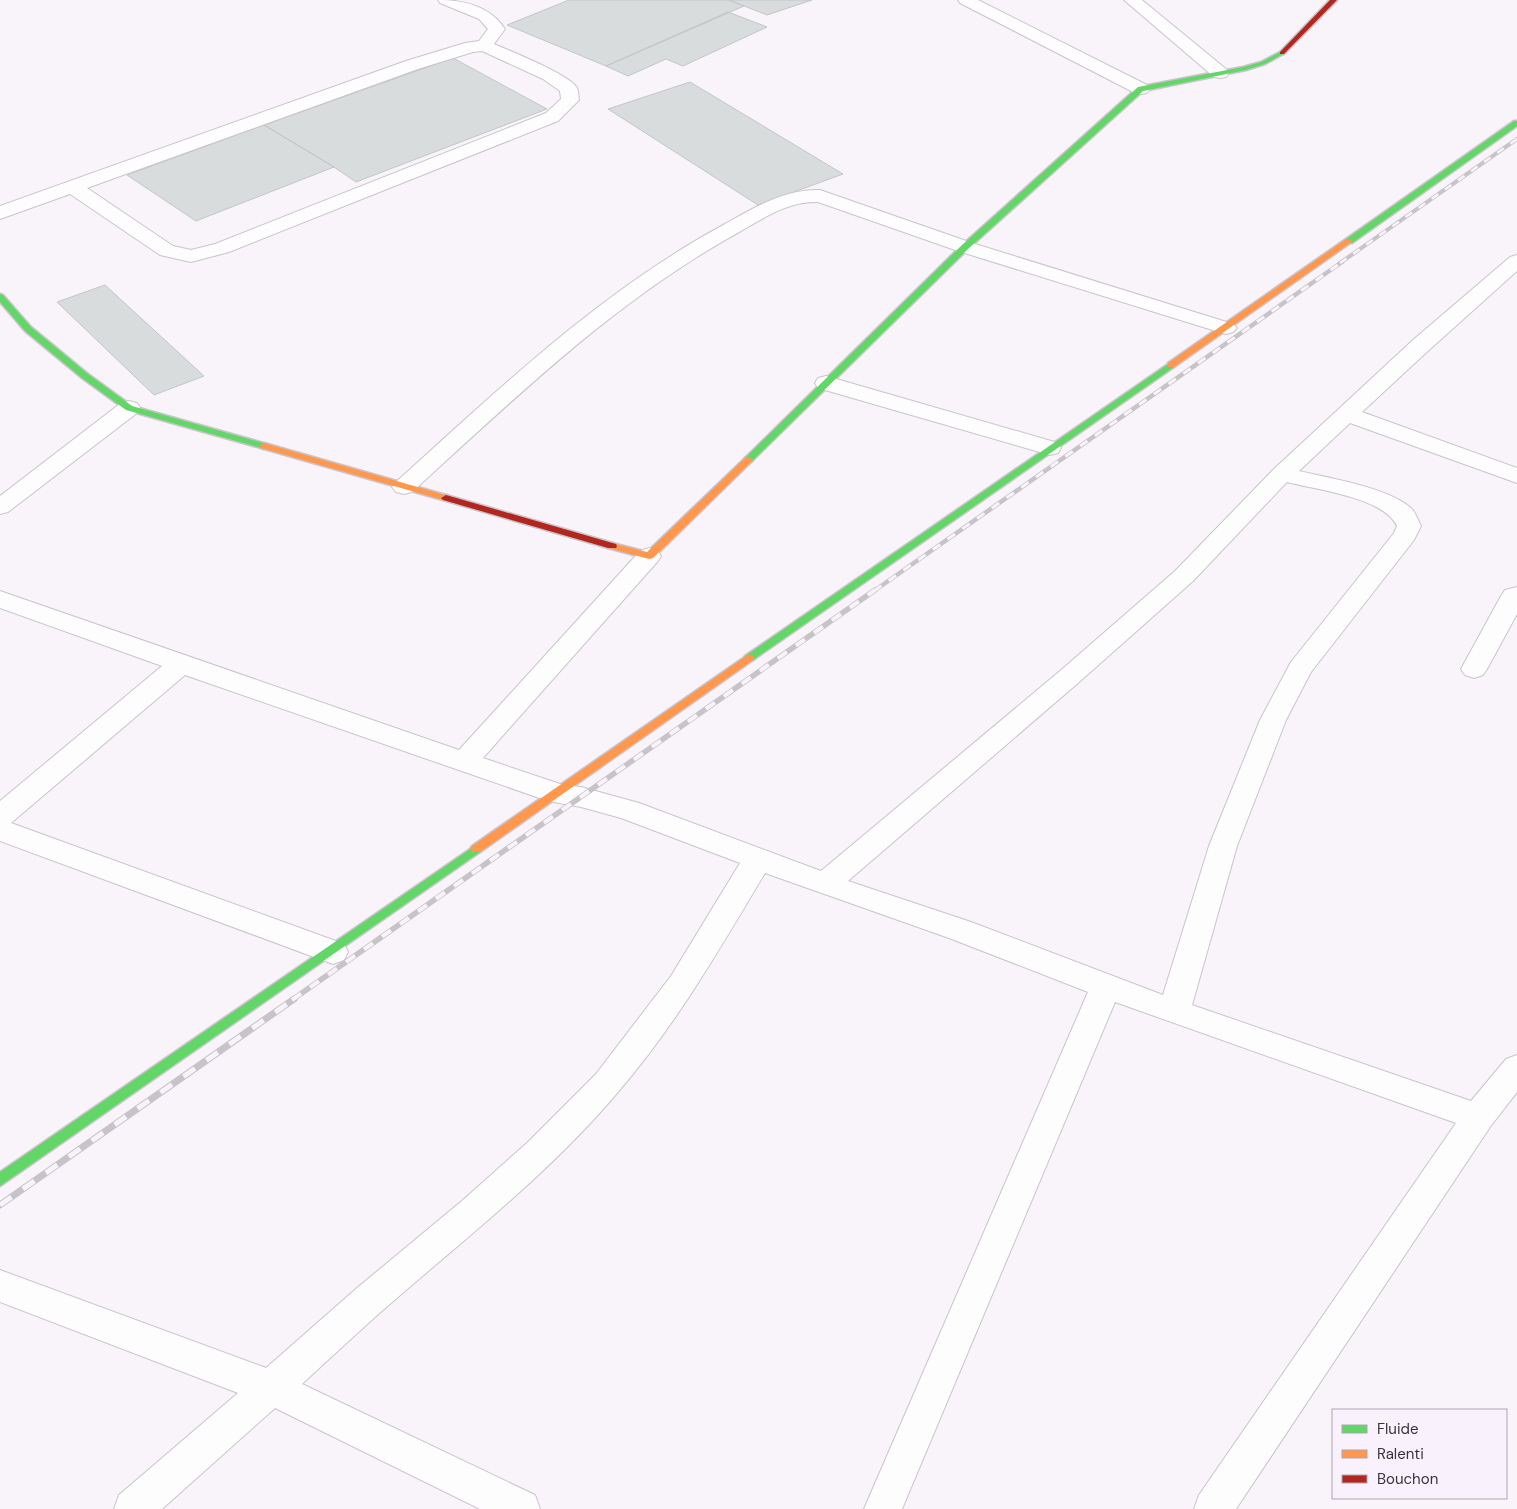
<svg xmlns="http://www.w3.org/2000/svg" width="1517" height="1509" viewBox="0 0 1517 1509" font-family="'DM Sans',sans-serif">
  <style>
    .building { fill: #d8dcdc; stroke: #c2c6c6 }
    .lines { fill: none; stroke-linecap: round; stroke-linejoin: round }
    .lane-casing { stroke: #c9c4cb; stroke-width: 2 }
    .street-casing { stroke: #c9c4cb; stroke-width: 2 }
    .fast-casing { stroke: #c9c4cb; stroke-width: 3 }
    .slow-casing { stroke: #c9c4cb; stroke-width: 3 }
    .jam-casing { stroke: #c9c4cb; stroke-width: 3 }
    .lane { fill: #fefdfe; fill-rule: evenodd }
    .street { fill: #fefdfe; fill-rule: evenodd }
    .fast { fill: #63d668; fill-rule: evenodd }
    .slow { fill: #ff974d; fill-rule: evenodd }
    .jam { fill: #b3261e; fill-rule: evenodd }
    .rail-far3-casing { stroke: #c6c4c7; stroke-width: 4 }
    .rail-far2-casing { stroke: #c6c4c7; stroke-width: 4.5 }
    .rail-far1-casing { stroke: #c6c4c7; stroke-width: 5.5 }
    .rail-casing { stroke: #c6c4c7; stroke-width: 7 }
    .rail-far3 { stroke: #f9f2fc; stroke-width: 2.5; stroke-dasharray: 8; stroke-linecap: butt }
    .rail-far2 { stroke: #f9f2fc; stroke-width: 3; stroke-dasharray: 9; stroke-linecap: butt }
    .rail-far1 { stroke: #f9f2fc; stroke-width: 4; stroke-dasharray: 11; stroke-linecap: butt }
    .rail { stroke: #f9f2fc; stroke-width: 5; stroke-dasharray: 14; stroke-linecap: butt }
  </style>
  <rect width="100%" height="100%" fill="#f8f4fa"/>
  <path class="building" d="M569,0h160l15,6 -138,60 -99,-41z
    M729,0h83l-45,15z
    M728,12l39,15 -84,39 -17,-7 -38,17 -22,-10z
    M453,58l94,51 -191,73 -22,-15 -70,-42z
    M690,82l153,92 -85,31 -150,-96z
    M264,125l70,42 -138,54 -69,-46z
    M105,285l99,91 -50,19 -97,-93z"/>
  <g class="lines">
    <defs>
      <path id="lane" d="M438,0c26,0 52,6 67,29l-11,15c16,7 77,31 83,44 2,4 1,8 2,12l-21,21 -329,131 -38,10 -31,-7 -90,-61 -70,25v-13l406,-145 59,-18 14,-2 9,-12 -9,-10 -39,-16zM482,51l61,28 17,12 1,8 -15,14 -331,131 -24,6 -18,-4 -86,-58 331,-119 55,-17z"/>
      <path id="street" d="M958,0h20l169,85 3,4 -3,4 -6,1 -6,-1 -175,-90z
        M1124,0h18l84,69 3,4 -3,4 -6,1 -6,-1z
        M820,190l152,53 261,81 4,4 -4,4 -7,2 -7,-2 -261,-81 -140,-49c-29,-1 -53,15 -77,29 -124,68 -225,166 -329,261l-8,2 -8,-2 -4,-5 4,-5c104,-94 205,-191 329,-258 30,-17 60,-35 95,-34z
        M1517,255v16l-88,79 -67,62 155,56v15l-167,-60 -51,48c29,7 92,17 113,38 4,5 6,11 9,17l-7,14 -103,132 -25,48 -49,126 -45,159 279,96 35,-42 11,-4v37l-27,35 -254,382h-42l5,-14 257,-372 -341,-121 -213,507h-38l224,-517 -139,-54 -184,-65c-45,75 -89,152 -147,219 -69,82 -155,148 -235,218 -27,24 -54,49 -81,74l233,111 5,14h-60l-205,-101 -113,101h-48l5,-14 119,-102 -238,-91v-32l266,98 91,-80 106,-88 65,-58 68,-68 75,-98 69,-113 -119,-45 -40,-11 -33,-6 -363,-126 -174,148 333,121 4,8 -4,8 -11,4 -11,-4 -322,-119v-40l162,-135 -162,-58v-17l459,159 181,-199 9,-3 9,3 3,5 -3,5 -175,197 77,26 21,3 58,16 182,68 239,-200 115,-100 99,-102 139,-129 97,-83zM1287,482c30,8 96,15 110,44l-3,7 -103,129 -31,58 -51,126 -46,149 -192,-73 -123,-41 230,-198 115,-102z
        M826,376l232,67 3,5 -3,5 -8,2 -232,-67 -3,-5 3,-5z
        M129,401l8,2 3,5 -3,5 -129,99 -8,2v-18l121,-93z
        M1517,587v27l-30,55 -4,6 -9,3 -9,-3 -4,-6 40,-73 4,-6z"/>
      <path id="fast" d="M1280,52l5,1 -20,11 -19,6 -103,21 -175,158 -217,213h-6v-4l217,-213 176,-158 105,-20 18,-5z
        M1514,121h3v5l-165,117h-6v-4z
        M0,294l3,1 28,32 57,47 44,32 135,38 2,2 -5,3 -3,-1 -135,-38 -44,-32 -57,-47 -25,-29z
        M1171,362l3,1v4l-421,293h-8l-1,-2 1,-2z
        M476,845l4,1 2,3 -2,3 -480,334v-14z"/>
      <path id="slow" d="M1346,239l7,2 -179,126h-6v-4z
        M264,443l185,53 2,2 -2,2h-6l-182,-52 -2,-2z
        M748,457l5,3 -2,2 -98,96 -4,1 -41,-11 -1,-2 5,-3 35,9 98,-94z
        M749,654l4,2 1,2 -1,2 -273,192h-8l-2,-3 2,-3z"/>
      <path id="jam" d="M1330,0h7l-53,54h-4v-2z
        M446,495l170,49 1,2 -1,2h-8l-165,-48 -2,-2z"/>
    </defs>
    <use href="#lane" class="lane-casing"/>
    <use href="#street" class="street-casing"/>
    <use href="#fast" class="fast-casing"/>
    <use href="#slow" class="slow-casing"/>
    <use href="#jam" class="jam-casing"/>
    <use href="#lane" class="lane"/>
    <use href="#street" class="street"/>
    <use href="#fast" class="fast"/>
    <use href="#slow" class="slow"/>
    <use href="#jam" class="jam"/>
    <defs>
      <path id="rail-far3" d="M1340,263l177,-124"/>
      <path id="rail-far2" d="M874,591l468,-329"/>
      <path id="rail-far1" d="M292,1000l583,-410"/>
      <path id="rail" d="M0,1205l294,-206"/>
    </defs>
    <use href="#rail-far3" class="rail-far3-casing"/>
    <use href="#rail-far2" class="rail-far2-casing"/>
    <use href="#rail-far1" class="rail-far1-casing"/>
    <use href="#rail" class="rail-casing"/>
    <use href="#rail-far3" class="rail-far3"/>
    <use href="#rail-far2" class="rail-far2"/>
    <use href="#rail-far1" class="rail-far1"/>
    <use href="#rail" class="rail"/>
  </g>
  <rect x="1332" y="1409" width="175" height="90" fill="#f9f2fc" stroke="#ada5af"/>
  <rect x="1342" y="1425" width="25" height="8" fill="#63d668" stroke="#ada5af"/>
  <text x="1377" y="1434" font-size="15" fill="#3a323c">Fluide</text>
  <rect x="1342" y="1450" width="25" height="8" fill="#ff974d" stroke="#ada5af"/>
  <text x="1377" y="1459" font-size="15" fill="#3a323c">Ralenti</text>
  <rect x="1342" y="1475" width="25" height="8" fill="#b3261e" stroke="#ada5af"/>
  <text x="1377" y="1484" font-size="15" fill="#3a323c">Bouchon</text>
</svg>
